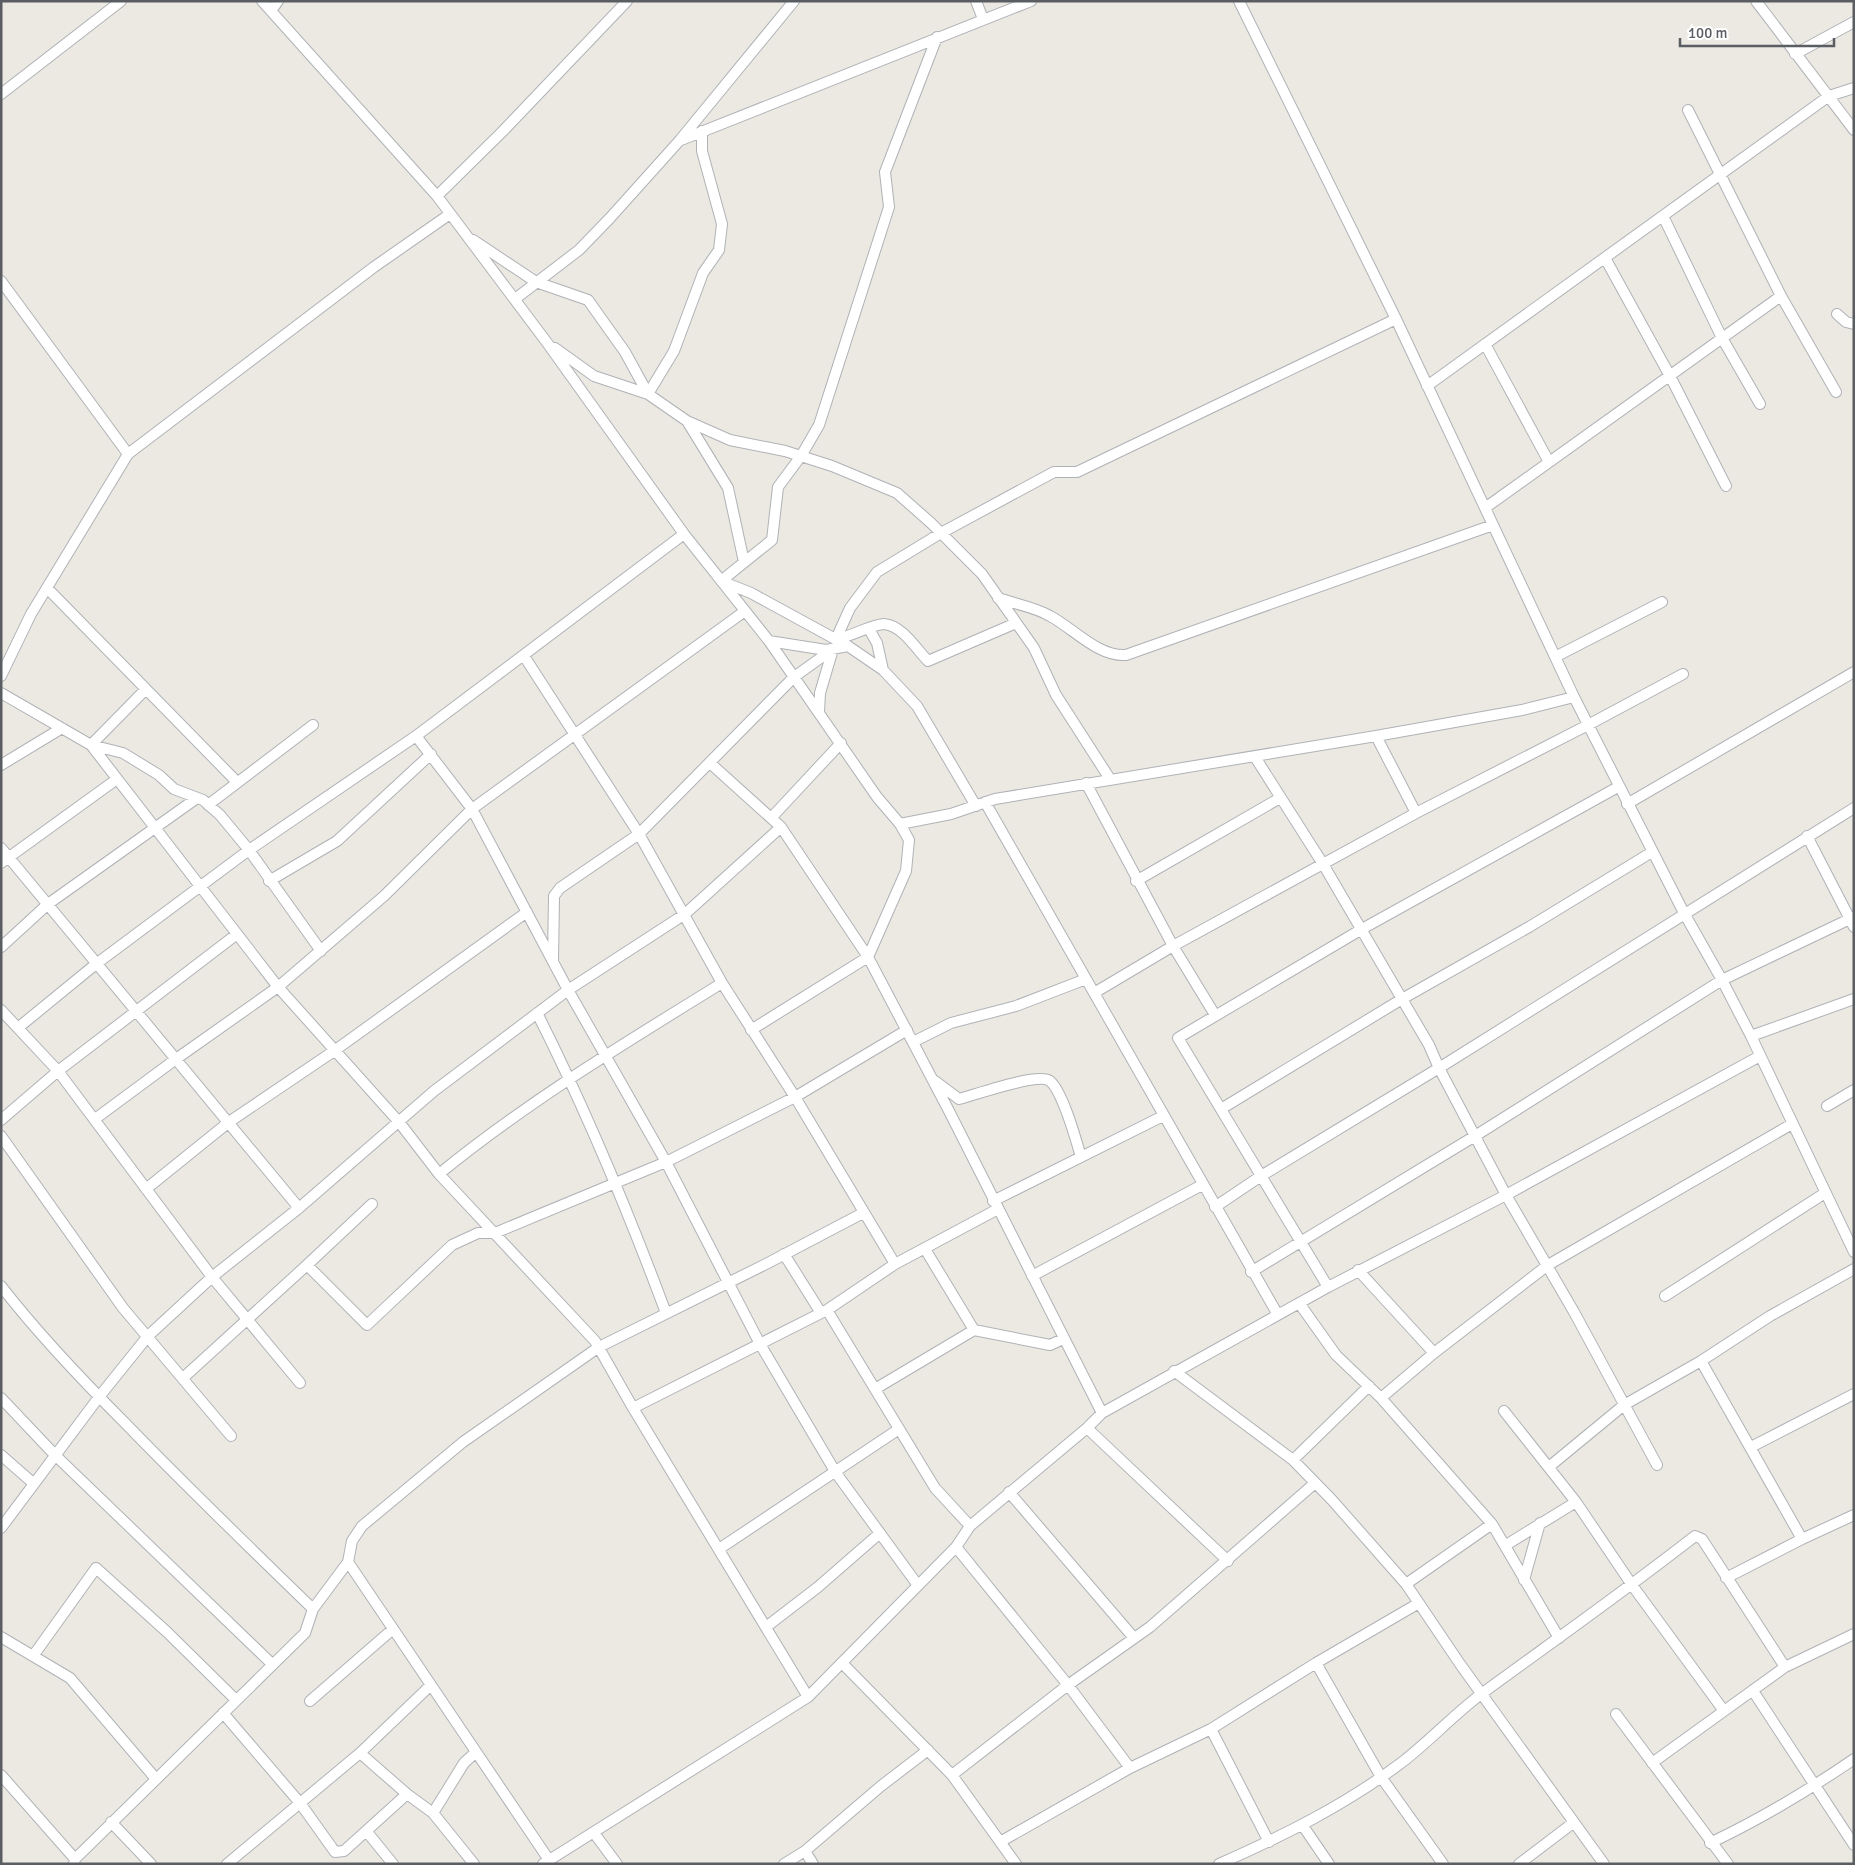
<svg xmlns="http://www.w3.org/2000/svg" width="1855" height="1865" viewBox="0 0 1855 1865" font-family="Signika,sans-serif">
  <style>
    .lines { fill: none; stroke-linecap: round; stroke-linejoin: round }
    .minor-casing { stroke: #afb2b6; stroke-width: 12 }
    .minor { stroke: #fff; stroke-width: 10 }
  </style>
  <rect width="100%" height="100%" fill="#ebe9e2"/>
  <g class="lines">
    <defs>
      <path id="minor" d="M262,1l175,195 111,148 136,190 85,107 108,156 23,27 9,16 -3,31 -38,86 -117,73
        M976,1l7,18
        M1239,1l157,318 178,378 110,216 38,67 29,56 103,216
        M1756,1l98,129
        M271,11l7,-10
        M1795,54l59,-32
        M1,94l120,-93
        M1688,110l93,186 55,96
        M681,140l350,-139
        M437,196l66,-65 124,-130
        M1663,216l59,122 38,66
        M473,240l63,42 52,18 37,52 23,42
        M1605,258l65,118 56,110
        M1,281l127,173
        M515,299l64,-49 31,-32 70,-78 114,-139
        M1837,314l9,8 8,2
        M1485,344l64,118
        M555,348l39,28 54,18 39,27 43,19 55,11 47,15 65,27 34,30 51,51 52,74 22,47 54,84
        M1427,386l402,-290 25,-8
        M648,394l26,-43 29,-78 16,-23 3,-26 -20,-73v-20
        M687,421l41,67 16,74
        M1485,508l296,-212
        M47,588l190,194
        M998,598c17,6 37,9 52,18 23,12 48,41 76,39l367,-130
        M869,629l8,14 6,27
        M836,639l14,-31 27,-36 64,-39 113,-61h23l319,-153
        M836,639c15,-2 36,-15 48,-15 18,1 33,26 44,37l88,-38
        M769,641l57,9 22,-4 35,24 34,36 59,100
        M848,646l-97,-53 -30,-12 51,-41 6,-53 23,-31 18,-31 70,-218 -4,-35 52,-135
        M524,656l115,178 83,149 73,114 100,167
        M1555,657l107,-55
        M1,676l30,-62 97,-160 246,-187 76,-53
        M146,689l-55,56 32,8 36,22 15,14 29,11 17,15 29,35 72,101
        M1,693l90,52 187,242 121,135 40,52 156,167 38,67 175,289
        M819,712l1,-19 13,-44
        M416,736l56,73 96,181 98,172 94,182 76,129 81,111
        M1376,736l40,77
        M1255,757l68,107 79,135 127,-72 123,-75
        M710,763l71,64 87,130 81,154 153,302
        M1,765l61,-37
        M1086,783l87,163 -79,47
        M985,802l293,513
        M1627,804l227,-132
        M208,805l105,-80
        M772,817l69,-74
        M900,824l51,-10 44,-15 381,-63 146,-26 52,-13
        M1807,836l47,91
        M1,848l298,360
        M1,863l116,-84
        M269,881l68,-40 94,-87
        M1136,881l144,-83
        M1,947l47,-43 149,-106
        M553,961l1,-65 6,-8 79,-54 155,-157 39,-28
        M1,1010l57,61 154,206 88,106
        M537,1013c49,97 91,198 129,300
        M1215,1015l-42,-69 243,-133 172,-88 95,-51
        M19,1027l77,-63 153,-114 167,-114 268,-202
        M1751,1036l103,-37
        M913,1042l38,-19 65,-17 70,-27
        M935,1081l24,18c16,-4 79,-27 91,-18 13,11 26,59 31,76
        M1827,1106l27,-16
        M1221,1109l181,-110 27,46 10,23 67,127 68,117 83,153
        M95,1119l81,-60 102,-72 106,-91 88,-87 273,-198
        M1,1120l57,-49 179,-137
        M1,1136l122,172 108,128
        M439,1174c88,-72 186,-131 283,-191
        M146,1189l83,-67 105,-71 193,-139
        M993,1201l170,-85
        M1215,1207l46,-31 178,-108 415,-260
        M925,1249l49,81
        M784,1254l37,59
        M307,1265l65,-61
        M1358,1270l76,83
        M1251,1272l224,-136 247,-156 132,-63
        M1032,1276l170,-91
        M1,1286c38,49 81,94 125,138 61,63 124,124 187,185
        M1328,1287l-150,-249 184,-109 256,-142
        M1665,1296l160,-103
        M1299,1303l37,52 45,43 111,126 67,114
        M827,1310l108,178 35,38
        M1701,1361l101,178 52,-24
        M1174,1371l119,89 39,40 74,84 54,80 144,200
        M183,1378l124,-113 60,60 85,-80 26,-12h17l171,-71 129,-65 112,-67
        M875,1389l99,-59 76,15 13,-6
        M1,1398l54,57 217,209
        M1381,1398l53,-45 114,-88 244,-141
        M633,1408l194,-98 68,-46 103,-55
        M1504,1411l72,91 56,83 92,126 -72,52
        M1087,1428l141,133
        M1751,1447l103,-53
        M1,1455l32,28
        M1293,1460l76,-74
        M1550,1466l74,-61 77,-44 69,-45 84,-47
        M1009,1492l125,146
        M1,1528l98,-131 49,-61 64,-59 87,-69 135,-117 134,-101 117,-76 96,-87
        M1506,1545l70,-43
        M956,1547l112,138 62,83
        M719,1549l180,-120
        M348,1562l201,298
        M1726,1578l76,-39
        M1524,1580l16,-57
        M1406,1584l86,-60
        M766,1627l52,-40 62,-54
        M1,1637l69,41 86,101
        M33,1656l63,-88 71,64 68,67
        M842,1663l110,112 64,89
        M1316,1663l65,114 62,87
        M1753,1691l101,154
        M310,1701l83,-72
        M1724,1711l61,-44 69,-33
        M223,1713l77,90 35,49 9,-1 63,-57
        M1616,1714l112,150
        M1211,1729l58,113
        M360,1753l47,41 26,19 41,51
        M1,1775l74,84
        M952,1775l116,-90 82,-58 165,-144
        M433,1813l31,-50 12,-11
        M111,1822l40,42
        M1303,1826l26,38
        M367,1832l26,32
        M594,1833l23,31
        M1000,1842l130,-74 81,-39 105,-66 103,-60
        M1710,1843c53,-25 96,-51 144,-84
        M805,1851l8,13
        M74,1864l1,-5 230,-226 8,-24 35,-47 4,-21 10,-15 101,-84 136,-95 167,-83 97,-51
        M227,1864l133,-111 71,-68
        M543,1864l265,-167 148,-150 14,-21 117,-98 15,-15 226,-126 178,-92 254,-139
        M784,1864l21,-13 76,-65 47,-36
        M1219,1864c64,-28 126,-59 182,-101 29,-22 54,-50 83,-71 71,-52 142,-102 211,-156l7,3 83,128
        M1519,1864l54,-41"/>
    </defs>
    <use href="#minor" class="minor-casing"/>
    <use href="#minor" class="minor"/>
  </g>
  <rect width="1855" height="1865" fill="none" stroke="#5a5d61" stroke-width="5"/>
  <path d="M1680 38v8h154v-8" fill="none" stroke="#5a5d61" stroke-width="2.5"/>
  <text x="1688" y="38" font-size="15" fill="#5a5d61" stroke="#ffffff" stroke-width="4" paint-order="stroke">100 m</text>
</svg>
